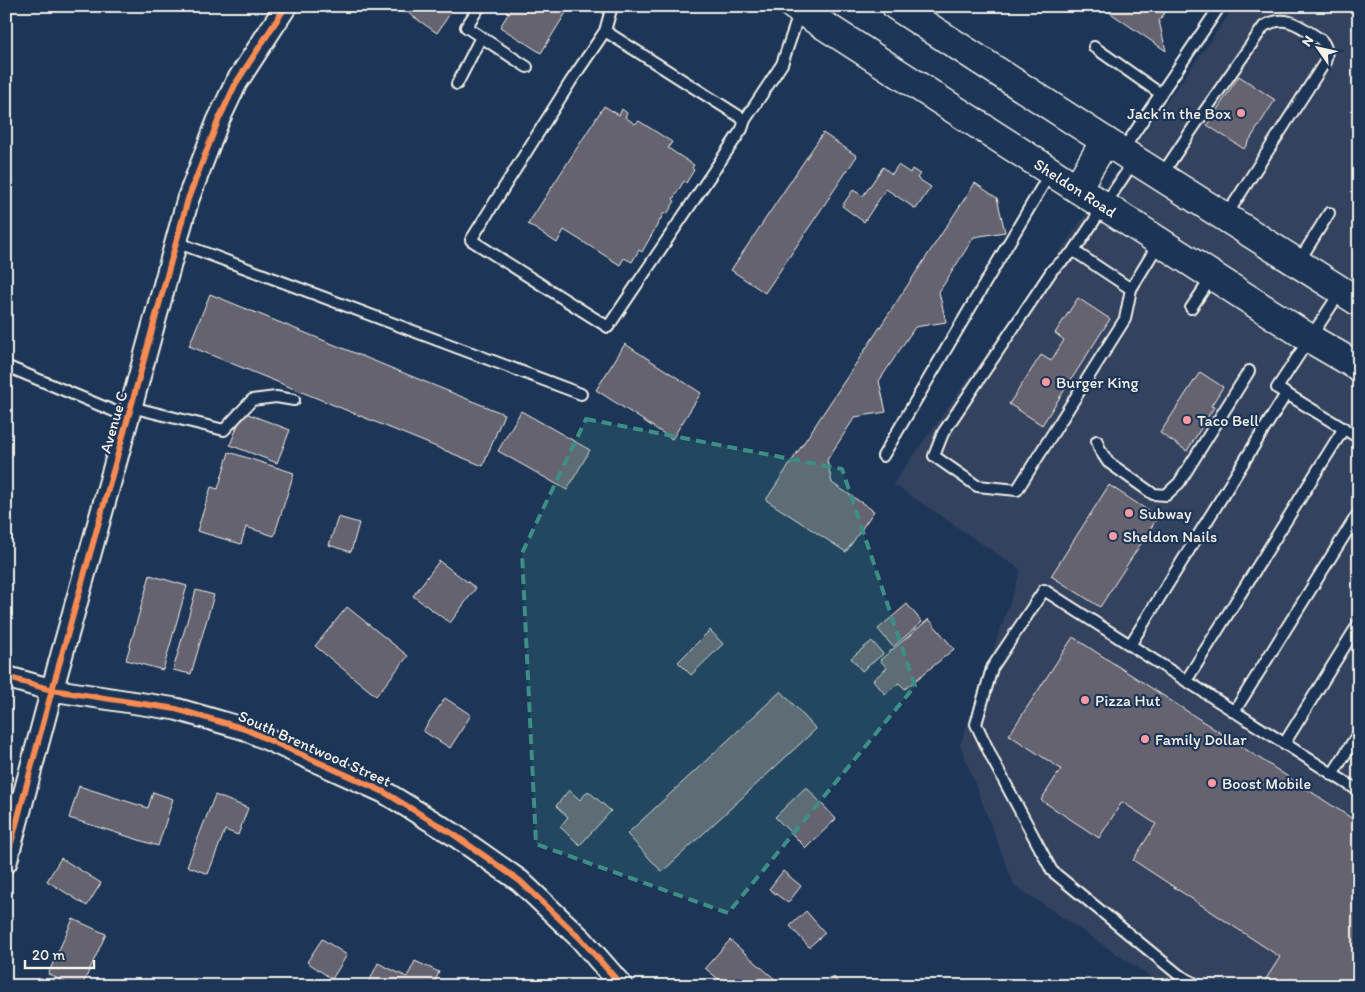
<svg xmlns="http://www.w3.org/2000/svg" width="1365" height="992" viewBox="0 0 1365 992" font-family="Itim,sans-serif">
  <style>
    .built { fill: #33435f }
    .building { fill: #666471; stroke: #f4f1e8 }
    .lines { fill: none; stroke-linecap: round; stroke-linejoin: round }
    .service-casing { stroke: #f4f1e8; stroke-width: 14 }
    .minor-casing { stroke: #f4f1e8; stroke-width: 25 }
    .secondary-casing { stroke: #f4f1e8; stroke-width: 31 }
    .service { stroke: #1d3557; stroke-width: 10 }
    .minor { stroke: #1d3557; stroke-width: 21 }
    .secondary { stroke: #1d3557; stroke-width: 28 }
    .cycleway-casing { stroke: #1d3557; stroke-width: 9 }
    .cycleway { stroke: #f68b52; stroke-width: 6 }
    .marked { fill: #3d8f86; fill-opacity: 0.2; stroke: #3d8f86; stroke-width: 4; stroke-dasharray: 10 6; stroke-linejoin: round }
    .poi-dot { fill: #ff9aa2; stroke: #1d3557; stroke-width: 2 }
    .labels { text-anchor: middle; stroke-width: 4.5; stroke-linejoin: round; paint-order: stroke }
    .poi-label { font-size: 16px; fill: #f4f1e8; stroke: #1d3557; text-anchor: start }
    .street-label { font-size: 16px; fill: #f4f1e8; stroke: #1d3557 }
  </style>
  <rect width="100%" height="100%" fill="#1d3557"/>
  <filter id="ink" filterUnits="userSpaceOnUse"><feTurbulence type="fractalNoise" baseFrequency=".02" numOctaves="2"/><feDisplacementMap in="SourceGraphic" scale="10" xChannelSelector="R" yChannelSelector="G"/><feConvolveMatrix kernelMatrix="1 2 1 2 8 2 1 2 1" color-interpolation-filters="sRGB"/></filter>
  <g filter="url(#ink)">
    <path class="built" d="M1235,6h124v980h-195l-150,-101 -54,-140 61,-175 -128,-86z"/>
    <path class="building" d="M398,6h57l-18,27z
      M513,6h57l-29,47 -41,-26z
      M1100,6h69l-10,15 7,30z
      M1239,76l36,24 -31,49 -37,-24z
      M604,106l15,9 3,-6 5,4 -2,4 10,7 4,-3 33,21 -4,6 26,17 -2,3 2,2 -8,13 -2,-2 -11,18 2,2 -8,13 -3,-1 -22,39 -3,-2 -7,12 -8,-4 -4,7 -56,-35 -7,13 -29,-19z
      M823,133l34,23 -92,137 -34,-23z
      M898,165l12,8 2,-4 8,5 -3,4 14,9 -15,22 -30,-20 -22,33 -22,-16 11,-16 10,6 20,-29 9,7z
      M975,183l22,15 8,34 -31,5 -35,55 7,30 -31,5 -36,54 7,31 -31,5 -28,43 5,23 42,28 -28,41 -80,-52z
      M210,294l294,120 -21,52 -294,-120z
      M1078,298l32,21 -68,106 -33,-21 32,-49 10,6 13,-21 -9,-7z
      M625,344l76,49 -29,46 -76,-49z
      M1200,372l23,15 -12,19 3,1 -27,44 -27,-18z
      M521,411l69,39 -23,40 -69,-39z
      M243,412l47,18 -13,33 -47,-18z
      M229,452l65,21 -20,63 -28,-9 -5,17 -44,-13 14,-44 7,2z
      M1109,485l49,32 -58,90 -49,-31z
      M338,517l21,6 -8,29 -22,-7z
      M439,561l37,27 -26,35 -37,-27z
      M150,575l37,11 -24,84 -37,-10z
      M196,590l18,5 -23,79 -18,-4z
      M907,604l15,18 -29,25 -15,-18z
      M347,607l61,49 -32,40 -61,-50z
      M929,619l25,30 -49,40 -6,-6 -14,11 -12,-14 14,-12 -7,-8z
      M710,630l13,14 -32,31 -13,-13z
      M1073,637l286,186v163h-96l-1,-1 18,-28 -147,-97 23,-36 -34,-22 -23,36 -58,-38 20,-31 -52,-34z
      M872,641l11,13 -21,17 -11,-13z
      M781,691l35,38 -154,143 -35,-38z
      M445,698l26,17 -21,33 -27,-17z
      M79,786l69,22 5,-16 20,7 -15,47 -89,-28z
      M806,787l30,32 -30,29 -31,-31z
      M569,790l11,10 8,-9 23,20 -31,34 -20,-18 8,-10 -12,-11z
      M215,795l33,13 -10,27 -13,-5 -17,44 -21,-8z
      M61,858l40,25 -14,23 -40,-25z
      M783,871l18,15 -13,17 -19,-14z
      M806,911l19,22 -16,14 -19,-21z
      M73,919l33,15 -24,52h-9l-25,-12z
      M322,939l25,16 -15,24 -25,-17z
      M730,940l47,41 -3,5h-55l3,-4 -17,-14z
      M415,961l24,11 -6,14h-66l11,-23 29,14z
      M834,977l6,9h-18z"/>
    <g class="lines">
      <defs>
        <path id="service" d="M480,6l-14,21 61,40
          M612,6l-7,25 -34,50 -100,159 137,87 134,-198 3,-9 37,-56 18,-53
          M605,31l140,89
          M1094,47l67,47
          M457,84l24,-47
          M1122,151l98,-145
          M1161,176l32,-48 71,-102c23,-13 37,1 56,13 7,6 8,15 5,23l-99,154
          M176,242l405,152
          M1074,251l-21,18 -110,164 -9,23 43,30 40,4 108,-171 6,-30 28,-46
          M1298,263l31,-50
          M1131,289l-57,-38 60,-90
          M1341,291l-64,97 82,50
          M1191,308l21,-31
          M6,366l122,51
          M131,407l93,23 28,-30 24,-3 18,3
          M1097,441l3,9 8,12 45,32 13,1 13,-12 70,-112
          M883,456l167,-283
          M1130,645l156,-251
          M1186,681l158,-253
          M1234,712l125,-200
          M1284,744l75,-121
          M1332,775l27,-43
          M1199,986l-20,-11 -127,-104 -58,-109 -18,-38 16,-56 52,-78 315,201"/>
        <path id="minor" d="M6,677l46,13 124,19 69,20 139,63 69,42 67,47 61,58 41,47
          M6,862l46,-172 79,-283 57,-208 30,-78 18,-38 50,-77"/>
        <g id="secondary">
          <path id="s1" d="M794,6l515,332 50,29"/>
          <path d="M896,6l209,135 254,161"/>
          <path d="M1077,188l28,-47"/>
        </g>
      </defs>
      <use href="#service" class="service-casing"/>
      <use href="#minor" class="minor-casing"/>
      <use href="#secondary" class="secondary-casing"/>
      <use href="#service" class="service"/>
      <use href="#minor" class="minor"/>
      <use href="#secondary" class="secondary"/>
      <defs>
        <path id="cycleway" d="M6,677l46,13 124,19 69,20 139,63 69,42 67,47 61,58 41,47
          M6,862l46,-172 79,-283 57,-208 30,-78 18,-38 50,-77"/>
      </defs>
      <use href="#cycleway" class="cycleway-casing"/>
      <use href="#cycleway" class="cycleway"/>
    </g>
  </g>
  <path class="marked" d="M586,419l256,50 73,217 -187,227 -192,-69 -14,-291z"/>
  <g class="poi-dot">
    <circle cx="1241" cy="113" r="5"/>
    <circle cx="1046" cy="382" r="5"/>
    <circle cx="1187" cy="420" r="5"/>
    <circle cx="1129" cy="513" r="5"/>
    <circle cx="1113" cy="536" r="5"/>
    <circle cx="1085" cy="700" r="5"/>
    <circle cx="1145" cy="739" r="5"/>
    <circle cx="1212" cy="783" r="5"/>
  </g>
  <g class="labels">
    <g class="poi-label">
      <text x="1231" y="119" text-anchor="end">Jack in the Box</text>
      <text x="1056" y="388">Burger King</text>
      <text x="1197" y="426">Taco Bell</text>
      <text x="1139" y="519">Subway</text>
      <text x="1123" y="542">Sheldon Nails</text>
      <text x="1095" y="706">Pizza Hut</text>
      <text x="1155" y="745">Family Dollar</text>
      <text x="1222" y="789">Boost Mobile</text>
    </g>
    <g class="street-label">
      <text dy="6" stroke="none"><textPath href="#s1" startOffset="335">Sheldon Road</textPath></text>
      <text transform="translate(113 422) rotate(-74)" y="6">Avenue C</text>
      <text transform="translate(315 748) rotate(24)" y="6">South Brentwood Street</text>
    </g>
  </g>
  <rect width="1365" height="992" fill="none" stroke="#1d3557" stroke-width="25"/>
  <rect x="12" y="12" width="1340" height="967" fill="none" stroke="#f4f1e8" stroke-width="2" filter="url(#ink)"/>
  <g transform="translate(1318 48) rotate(304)" stroke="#1d3557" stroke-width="4" paint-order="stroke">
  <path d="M0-4L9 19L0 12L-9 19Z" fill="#f4f1e8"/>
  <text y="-8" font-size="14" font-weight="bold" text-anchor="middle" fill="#f4f1e8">N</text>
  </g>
  <path d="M25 960v8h69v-8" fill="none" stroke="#f4f1e8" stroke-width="2.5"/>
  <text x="32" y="960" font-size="15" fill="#f4f1e8" stroke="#1d3557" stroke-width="4" paint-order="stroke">20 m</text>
</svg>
